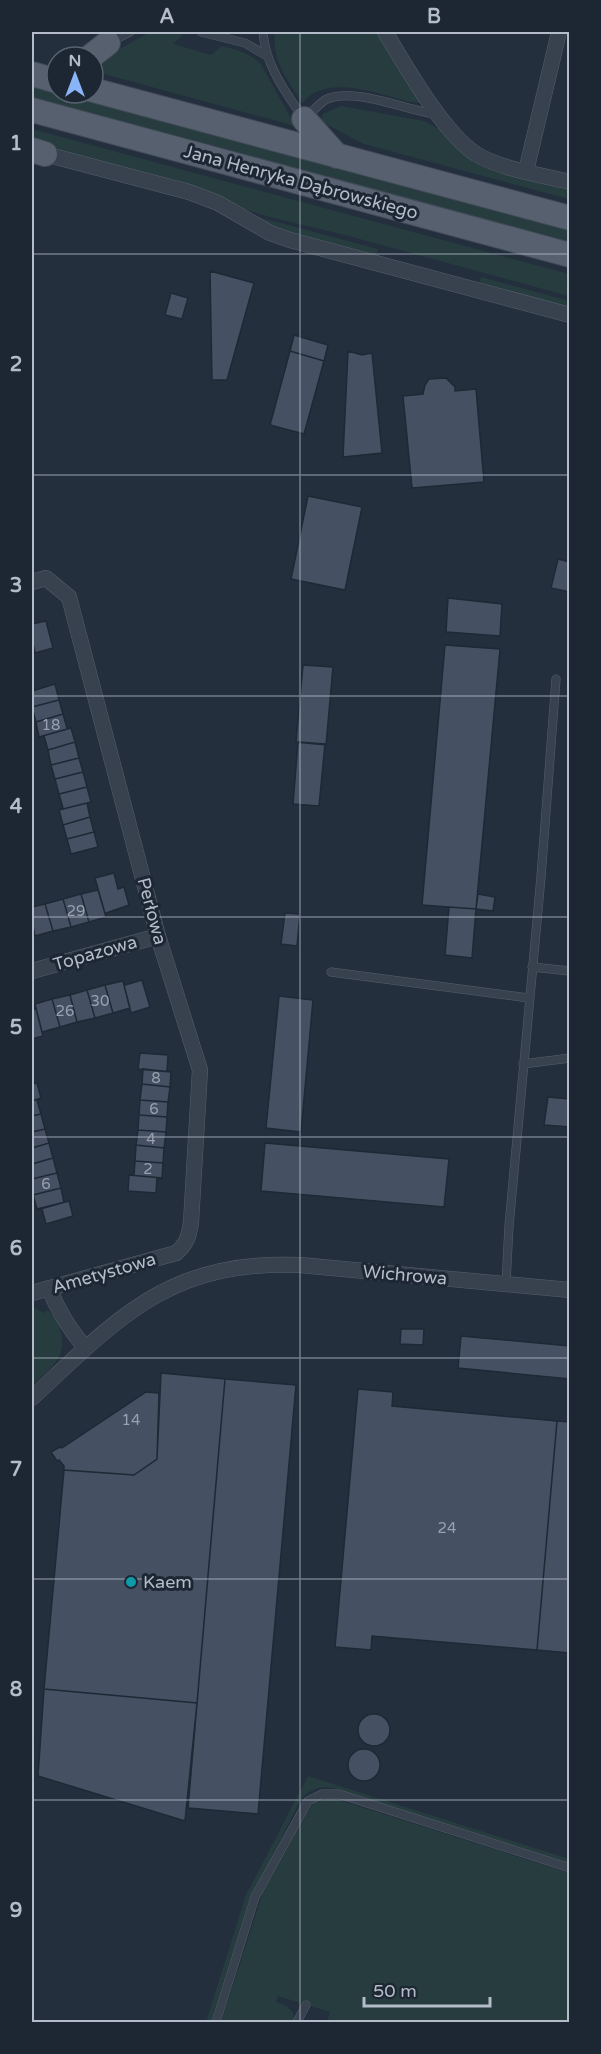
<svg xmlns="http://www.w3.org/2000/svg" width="601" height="2054" viewBox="0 0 601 2054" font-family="'Varela Round',sans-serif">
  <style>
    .green { fill: #263c3f }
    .building { fill: #455162; stroke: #1f2835; stroke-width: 1.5 }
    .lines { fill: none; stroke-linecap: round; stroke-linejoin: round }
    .service-casing { stroke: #565f6c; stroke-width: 9 }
    .minor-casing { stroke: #565f6c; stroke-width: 16 }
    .primary-casing { stroke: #414a57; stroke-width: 26 }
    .service { stroke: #38414e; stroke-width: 8 }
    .minor { stroke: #38414e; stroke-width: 15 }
    .primary { stroke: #56606e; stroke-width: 24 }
    .grid { fill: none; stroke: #b4bcc9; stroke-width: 1.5; stroke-opacity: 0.55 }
    .culture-dot { fill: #0f9aa8; stroke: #1d2633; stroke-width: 2 }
    .labels { text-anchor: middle; stroke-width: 6; stroke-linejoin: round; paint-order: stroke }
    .number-label { font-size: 15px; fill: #98a1af }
    .street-label { font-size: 18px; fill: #b4bcc9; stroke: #1d2633 }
    .poi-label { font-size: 18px; fill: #b4bcc9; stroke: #1d2633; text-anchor: start }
    .neatline { fill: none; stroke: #b4bcc9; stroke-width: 2 }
    .grid-label { font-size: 20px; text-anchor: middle; font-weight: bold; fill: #b4bcc9 }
  </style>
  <rect width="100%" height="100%" fill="#242f3e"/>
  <path class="green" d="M150,32h20l13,3 -10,9 38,11 11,-9c15,4 29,7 40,20l33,60 -202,-55v-7z
    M275,32h101l46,71 -11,-1c-30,-7 -86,-30 -108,1 -15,-21 -32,-44 -28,-71z
    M32,83l25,7v3h9l503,136v16l-537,-146z
    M341,106l83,15 17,9 16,18 34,21 78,21v9l-205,-55 -44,-23 3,-7z
    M32,129l537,145v22l-224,-61 -75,-18 -238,-72z
    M246,214l132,35 -3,9 -92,-26z
    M481,277l88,24v9l-90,-25z
    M32,1308h3l9,5 3,-3c7,5 11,11 13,20 9,26 -10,39 -28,55z
    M308,1776l261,83v4l-232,-74c-15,-4 -25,-1 -36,10l-53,105 -37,118h-5l40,-127z
    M328,1798l8,1 233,74v149h-242l3,-10 -52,-16 -2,6c11,4 19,7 18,20h-73l42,-130 47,-84 4,-5z"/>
  <path class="building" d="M210,271l44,12 -27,97h-15z
    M171,293l17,5 -6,21 -17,-4z
    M294,335l34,10 -4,16 -34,-10z
    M290,351l34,10 -20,73 -34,-9z
    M348,351l14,4 10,-2 10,100 -39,4z
    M446,378l9,9v4l21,-2 8,93 -72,6 -9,-92 20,-2 2,-9 4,-6z
    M308,496l54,11 -17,83 -54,-11z
    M558,559l12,3v30l-19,-4z
    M448,598l54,6 -2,32 -54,-4z
    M46,621l7,27 -18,5 -3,-14v-15z
    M445,645l55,4 -24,260 -54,-4z
    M303,665l30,2 -7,78 -30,-3z
    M55,684l4,16 -27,7v-16z
    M59,700l4,14 -27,8 -4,-15z
    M63,714l4,14h4l-32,9 -3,-15z
    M71,728l4,14 -27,8 -4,-14 -5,1z
    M75,742l4,16 -28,7 -3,-15z
    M298,742l27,2 -6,62 -26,-2z
    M79,758l4,14 -28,7 -4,-14z
    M83,772l4,15 -28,7 -4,-15z
    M87,787l4,15 -32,8 4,-2 -4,-14z
    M91,802l-4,1 3,14 -27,8 -4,-15z
    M90,817l4,15 -27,7 -4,-14z
    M94,832l4,15 -27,7 -4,-15z
    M114,873l4,16 6,-2 5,18 -23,8v4l-11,-39z
    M98,890l8,27 -17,5 -8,-28z
    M81,894l8,28 -18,5 -8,-28z
    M478,894l17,3 -2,14 -17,-2z
    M63,899l8,28 -18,4 -8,-27z
    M45,904l8,27 -18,5 -3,-15v-14z
    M449,907l27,2 -4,49 -27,-3z
    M285,913l15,1 -3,32 -16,-2z
    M142,980l8,27 -19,6 -8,-32 2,4z
    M123,981l7,27 -17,5 -8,-28z
    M105,985l8,28 -18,5 -8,-28z
    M87,990l8,28 -18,4 -7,-27z
    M70,995l7,27 -17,5 -8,-28z
    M279,996l34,4 -12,132 -35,-4z
    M52,999l8,28 -18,5 -7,-28z
    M36,1009l7,27 -11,3v-29z
    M140,1053l28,2 -1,16 4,1 -33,-3z
    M143,1069l28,3 -1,15 -28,-3z
    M37,1083l4,15 -9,3v-17z
    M142,1084l28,3 -2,15 -28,-2z
    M548,1097l22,2v28l-26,-2z
    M41,1098l-4,2 4,14 -9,2v-15z
    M140,1100l28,2 -1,15 -28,-2z
    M41,1114l4,15 -13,3v-16z
    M139,1115l28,2 -1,15 -28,-2z
    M45,1129l4,14 -17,5v-16z
    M138,1130l28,2 -2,16 -28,-3z
    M49,1143l4,15 -21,6v-16z
    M265,1143l184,16 -5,48 -183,-16z
    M136,1145l28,3 -1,15 -28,-2z
    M53,1158l4,15 -25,6v-15z
    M135,1161l28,2 -1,15 -33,-3h5z
    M57,1173l4,15 -28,7 -1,-16z
    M129,1175l33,3v1l-5,-1 -1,15 -28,-2z
    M61,1188l3,14 5,-1 -32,8 -4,-14z
    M69,1201l4,15 -27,8 -4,-15 -5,1z
    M401,1329h23l-1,16 -23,-1z
    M461,1336l109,10v33l-112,-11z
    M161,1373l64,6 -28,324 -153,-14 20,-219 70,5 23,-16z
    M225,1379l71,6 -38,429 -70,-6z
    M358,1389l35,3 -1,14 165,15 -20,229 -165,-14 -1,14 -36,-3z
    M146,1392l13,1 -2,66 -23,16 -70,-5v-4l-5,-6 -2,1 -6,-9 9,-5 2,1z
    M557,1421l13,1v231l-33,-3z
    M44,1689l153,14 -12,118 -147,-45z
    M358 1730a16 16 0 1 1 32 0a16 16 0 1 1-32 0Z
    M348 1765a16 16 0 1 1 32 0a16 16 0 1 1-32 0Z"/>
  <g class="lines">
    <defs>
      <path id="service" d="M201,32l44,11 22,13
        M263,32c2,33 23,61 41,87 7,-6 14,-14 21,-19 26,-14 81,10 110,14
        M110,42l20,-10
        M532,967l38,4
        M331,972l198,26
        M523,1064l47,-6
        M506,1284l3,-58 32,-349 15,-198
        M216,2022l39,-125 53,-96 14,-7h17l231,74
        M297,2022l9,-17"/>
      <path id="minor" d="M385,32c21,34 58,101 91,122 25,15 65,21 94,28
        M45,154l144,38 29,11 52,30 20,7 280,75
        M526,171l33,-139
        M32,582l14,-4 23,19 89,339 42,134 -9,152c-2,14 -4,22 -15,31l-144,40
        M32,971l126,-35
        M49,1288c8,21 22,44 37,60
        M32,1398c88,-82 138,-138 268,-133l270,25"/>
      <path id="primary" d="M90,57l18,-14
        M32,74l25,7
        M93,90l477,128
        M32,110l538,145
        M304,119l33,37
        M32,150l13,4"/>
    </defs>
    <use href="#service" class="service-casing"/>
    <use href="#minor" class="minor-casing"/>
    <use href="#primary" class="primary-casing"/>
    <use href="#service" class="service"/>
    <use href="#minor" class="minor"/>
    <use href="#primary" class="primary"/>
  </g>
  <path class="grid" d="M300,32v1990M32,254h538M32,475h538M32,696h538M32,917h538M32,1137h538M32,1358h538M32,1579h538M32,1800h538"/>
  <circle class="culture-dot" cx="131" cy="1582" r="6"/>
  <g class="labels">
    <g class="number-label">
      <text x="51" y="730">18</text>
      <text x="76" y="916">29</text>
      <text x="100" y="1006">30</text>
      <text x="65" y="1016">26</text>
      <text x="156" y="1083">8</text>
      <text x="154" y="1114">6</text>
      <text x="151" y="1144">4</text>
      <text x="148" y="1174">2</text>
      <text x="46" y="1189">6</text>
      <text x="131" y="1425">14</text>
      <text x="447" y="1533">24</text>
    </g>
    <g class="street-label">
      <text transform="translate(301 182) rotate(15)" y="6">Jana Henryka Dąbrowskiego</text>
      <text transform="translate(152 911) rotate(75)" y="6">Perłowa</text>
      <text transform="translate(95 953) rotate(-16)" y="6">Topazowa</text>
      <text transform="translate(104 1273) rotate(-16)" y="6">Ametystowa</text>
      <text transform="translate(405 1275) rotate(5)" y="6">Wichrowa</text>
    </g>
    <g class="poi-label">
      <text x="143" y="1588">Kaem</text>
    </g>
  </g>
  <rect width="601" height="2054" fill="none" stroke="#1d2633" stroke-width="66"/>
  <g transform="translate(75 75)"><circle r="28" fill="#1d2633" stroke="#59626f" stroke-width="1.5"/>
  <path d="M0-4.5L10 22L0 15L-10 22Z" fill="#8ab4f8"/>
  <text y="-9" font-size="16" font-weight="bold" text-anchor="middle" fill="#b4bcc9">N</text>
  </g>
  <path d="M364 1997v9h126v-9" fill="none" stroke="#b4bcc9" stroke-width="3"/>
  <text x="373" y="1997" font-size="18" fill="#b4bcc9" stroke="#1d2633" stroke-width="4.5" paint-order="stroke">50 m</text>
  <rect x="33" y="33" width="535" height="1988" class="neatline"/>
  <g class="grid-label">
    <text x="167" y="23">A</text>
    <text x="434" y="23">B</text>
    <text x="16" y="150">1</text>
    <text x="16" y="371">2</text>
    <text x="16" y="592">3</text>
    <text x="16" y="813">4</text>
    <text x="16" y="1034">5</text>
    <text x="16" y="1255">6</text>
    <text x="16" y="1476">7</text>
    <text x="16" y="1696">8</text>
    <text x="16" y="1917">9</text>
  </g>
</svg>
